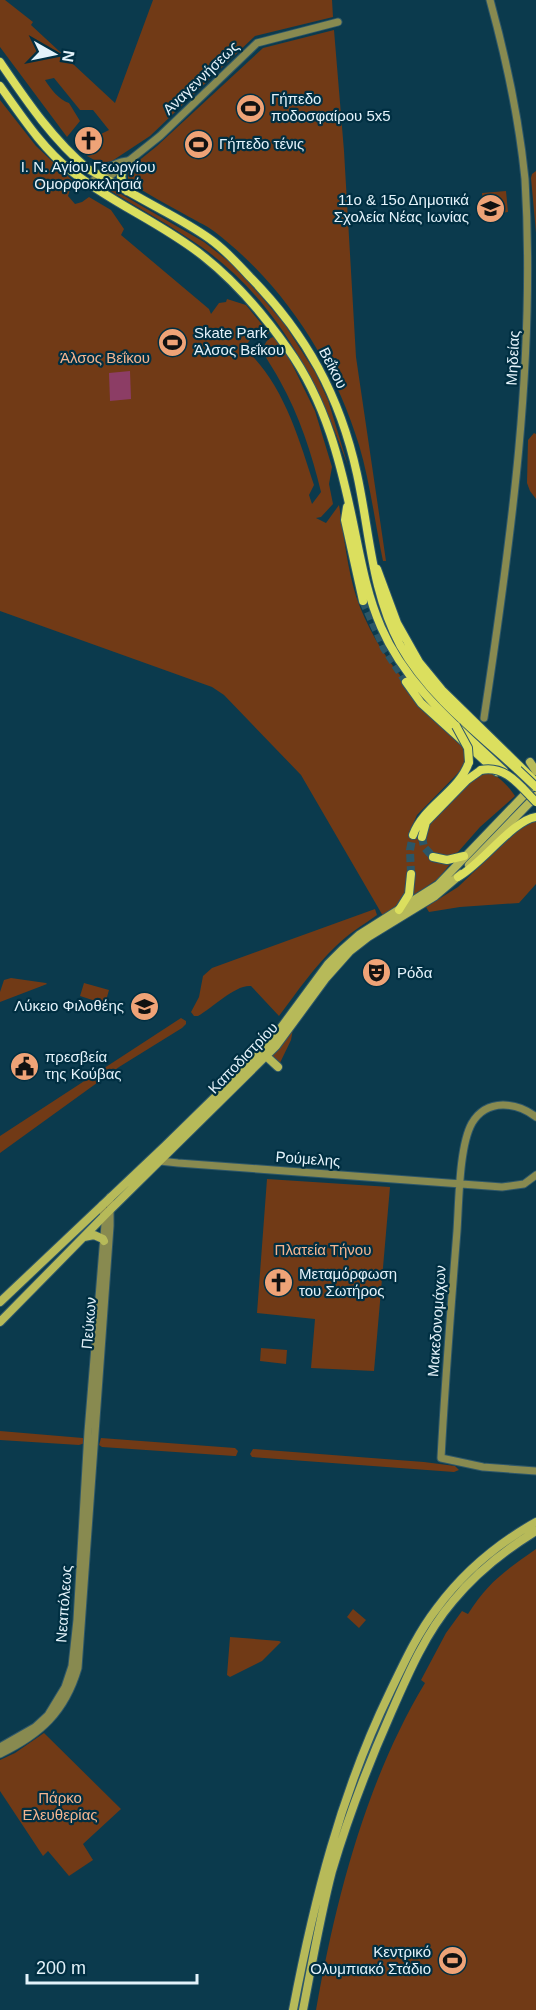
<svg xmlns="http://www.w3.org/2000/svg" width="536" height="2010" viewBox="0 0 536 2010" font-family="Helvetica,sans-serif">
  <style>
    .green { fill: #713a16 }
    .water { fill: #8c3d65 }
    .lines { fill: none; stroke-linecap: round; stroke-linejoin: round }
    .primary-tunnel { stroke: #2b5667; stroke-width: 8; stroke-dasharray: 8 4; stroke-linecap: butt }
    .tertiary-casing { stroke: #2e5769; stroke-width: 9 }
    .secondary-casing { stroke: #2e5769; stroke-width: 10 }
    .primary-casing { stroke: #2e5769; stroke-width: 10 }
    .tertiary { stroke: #888a50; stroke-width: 7 }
    .secondary { stroke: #b7ba59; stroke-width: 8 }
    .primary { stroke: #dbdf5e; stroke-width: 8 }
    .primary-bridge-casing { stroke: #2e5769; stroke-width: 10; stroke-linecap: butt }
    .primary-bridge { stroke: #dbdf5e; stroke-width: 8 }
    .labels { text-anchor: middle; stroke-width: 4.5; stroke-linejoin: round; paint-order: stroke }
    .street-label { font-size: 15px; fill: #e3f2fa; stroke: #002f42 }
    .poi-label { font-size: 15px; fill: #e3f2fa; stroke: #002f42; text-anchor: start }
    .park-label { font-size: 15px; fill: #f4b590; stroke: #002f42 }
  </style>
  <rect width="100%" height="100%" fill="#0b3a4d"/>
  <path class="green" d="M0,0h5l28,22 -2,3 84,78 38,-103h179l1,17 -78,19 -105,100 -38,25 -12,2 -13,-7 14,-22 8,-4 -16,-20h-13l-26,-32 -9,2c5,8 14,20 24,23l11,18 -13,16 -67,-90z
    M334,30l10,121 12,206 30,204h-3c-8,-38 -13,-79 -24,-116 -25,-82 -75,-160 -144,-213 -9,-7 -21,-12 -31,-18 -19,-10 -37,-21 -56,-32v-10l3,-5 26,-21 106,-98z
    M0,100l36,46 37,35 -5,15 7,8 7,-2 7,-5 22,13 13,19 -3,6 88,74 2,5 8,-11 7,-1 1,-3 19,6 23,28 -9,5 -10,2 -6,8c39,34 55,91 70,137l-5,10 3,9 9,-12c-9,-38 -22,-77 -41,-111 -5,-10 -12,-19 -17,-29 1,-7 3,-13 10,-15l3,2 15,23 24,49 17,56 -3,17 4,20 -12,13 -5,1 10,5 13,-18c5,30 8,62 17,91 21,62 63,103 107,148l2,16 -2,8 -46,47 -8,18 12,5c9,-15 48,-65 66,-65 10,0 23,15 28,23l-35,31 -22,25 -11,5 -14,-2 -1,7 18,2 -11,14 -29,20 -1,-18 -6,23 -20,13 -82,-141 -77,-80 -12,-8 -212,-76z
    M536,171v62l-5,-55 1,-4z
    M107,186l97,56 28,22 27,30 26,31 30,47 13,28 20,66c-30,-84 -70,-164 -145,-218 -31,-22 -65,-40 -97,-60z
    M506,191l2,21 -24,3 -2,-22z
    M534,433l2,1v65l-6,-8 -3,-8 1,-43z
    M536,819v65l-17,19 -59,4 -31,5 -3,-5 32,-20 65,-62z
    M375,909l2,6c-14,10 -29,19 -41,31 -22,21 -39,46 -57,70l-28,-30c-15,-2 -39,22 -53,30h-4l-3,-4 8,-15 4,-21 9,-8z
    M11,978l35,5 1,1 -47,18v-10l4,-12z
    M84,983l25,7 -4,14 -25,-8z
    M181,1018l5,3v3l-4,4 -63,39 -119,86v-17z
    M294,1023l-3,17 -13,27 -11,-11z
    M267,1179l123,8 -16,184 -63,-3 4,-49 -58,-6z
    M261,1348l26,2 -1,14 -26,-3z
    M0,1431l83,7 2,5 -6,2 -79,-5z
    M101,1438l134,10 3,3 -2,5h-2l-132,-9 -3,-2z
    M253,1449l171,13 31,4 4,4 -5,2 -202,-15 -2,-3z
    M536,1549v461h-220c20,-112 50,-229 109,-327l-4,-3 25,-47 16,-22 6,3c20,-32 38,-44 68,-65z
    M353,1609l13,11 -7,8 -12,-11z
    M230,1637l49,4 2,1 -19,19 -32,16 -3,-2z
    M44,1733l77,76 -38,35 10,16 -24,16 -21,-25 -5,5 -43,-65v-31l15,-7z"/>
  <path class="water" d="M130,371l1,28 -21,2 -1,-28z"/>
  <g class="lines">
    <path class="primary-tunnel" d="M363,601l21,47 22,34
      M422,837l2,10 9,10
      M411,874l-1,-24 3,-15"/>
    <defs>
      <path id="tertiary" d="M90,185c9,-12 22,-22 37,-24
        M98,189l8,-10 54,-43 97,-93 81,-21
        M484,718c27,-178 52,-359 41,-539 -6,-60 -19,-121 -35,-179
        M536,1117c-19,-15 -49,-19 -64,6 -13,23 -13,79 -15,108 -6,75 -12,151 -16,227l42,9 53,4
        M157,1158l3,3 18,2 324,24 22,-3 12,-9
        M0,1747l35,-20 13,-12 17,-28 7,-21 5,-46 11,-188 17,-208 -3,-19
        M0,1754c41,-20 65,-42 78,-86l32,-442v-29"/>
      <path id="secondary" d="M530,762l6,9
        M469,865l67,-69
        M266,1056l12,11
        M84,1237l10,-2 9,4 1,2
        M0,1302l165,-156 104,-102 59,-80 14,-14 17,-15 79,-50 92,-96
        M0,1322l111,-113 165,-163 50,-68 24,-27 18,-14 67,-41 26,-22
        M293,2010c21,-110 48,-217 97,-318 14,-29 27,-58 47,-84 26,-35 60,-64 99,-86
        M303,2010c9,-46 17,-93 29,-139 16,-54 36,-106 59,-158 17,-39 34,-79 62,-112 23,-28 52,-51 83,-70"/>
      <path id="primary" d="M0,62c26,38 52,77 88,107 24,13 48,27 72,40 18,10 37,20 54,33 13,10 25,23 36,35 56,57 90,119 107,197 13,59 14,116 43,171 28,50 76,87 118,125
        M0,86c21,29 42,62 70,84 41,33 92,53 133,86 33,26 61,59 85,93 38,53 53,115 66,178 7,34 13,68 27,100 26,60 77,100 123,144
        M124,166l-3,11 6,14
        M347,507l-2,13 18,81
        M377,569l20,54 22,39 23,28 94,92
        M406,682l15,21 76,69
        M413,835c11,-30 46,-43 56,-73
        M422,837l4,-15 41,-42 14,-10
        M433,857l14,3 17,-4
        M458,877c24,-13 55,-57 78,-60
        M399,910l10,-16 2,-20"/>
    </defs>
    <use href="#tertiary" class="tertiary-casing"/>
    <use href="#secondary" class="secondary-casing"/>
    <use href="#primary" class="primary-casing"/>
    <use href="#tertiary" class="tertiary"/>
    <use href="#secondary" class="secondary"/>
    <use href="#primary" class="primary"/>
    <defs>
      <path id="primary-bridge" d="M456,726l12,22 1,14
        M481,770c25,-5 39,16 55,32
        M518,770l18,17"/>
    </defs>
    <use href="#primary-bridge" class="primary-bridge-casing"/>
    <use href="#primary-bridge" class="primary-bridge"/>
  </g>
  <defs>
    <symbol id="stadium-disc" viewBox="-11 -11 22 22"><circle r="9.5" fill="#efa377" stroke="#002f42"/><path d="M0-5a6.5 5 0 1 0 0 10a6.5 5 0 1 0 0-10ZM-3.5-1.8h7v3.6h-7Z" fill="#111"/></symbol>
    <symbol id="church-disc" viewBox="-11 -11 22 22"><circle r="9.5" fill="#efa377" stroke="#002f42"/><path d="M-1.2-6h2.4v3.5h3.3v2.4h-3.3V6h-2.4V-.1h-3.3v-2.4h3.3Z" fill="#111"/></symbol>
    <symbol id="school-disc" viewBox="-11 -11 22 22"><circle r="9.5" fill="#efa377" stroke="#002f42"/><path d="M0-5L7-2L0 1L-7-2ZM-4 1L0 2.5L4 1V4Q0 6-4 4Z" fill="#111"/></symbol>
    <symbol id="theatre-disc" viewBox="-11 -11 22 22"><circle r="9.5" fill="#efa377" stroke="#002f42"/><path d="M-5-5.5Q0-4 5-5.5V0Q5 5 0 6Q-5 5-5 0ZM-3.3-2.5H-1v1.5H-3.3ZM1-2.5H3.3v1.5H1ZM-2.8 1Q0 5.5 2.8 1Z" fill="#111"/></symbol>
    <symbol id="civic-disc" viewBox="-11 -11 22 22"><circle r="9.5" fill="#efa377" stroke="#002f42"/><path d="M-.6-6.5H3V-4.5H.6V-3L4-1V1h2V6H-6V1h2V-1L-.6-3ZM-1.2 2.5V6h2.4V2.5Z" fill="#111"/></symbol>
  </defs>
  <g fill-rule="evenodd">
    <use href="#stadium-disc" x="234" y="92" width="33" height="33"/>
    <use href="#church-disc" x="72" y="124" width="33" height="33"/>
    <use href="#stadium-disc" x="182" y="128" width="33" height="33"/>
    <use href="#school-disc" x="474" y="192" width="33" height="33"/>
    <use href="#stadium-disc" x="156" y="326" width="33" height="33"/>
    <use href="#theatre-disc" x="360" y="956" width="33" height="33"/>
    <use href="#school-disc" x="128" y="990" width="33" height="33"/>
    <use href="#civic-disc" x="8" y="1050" width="33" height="33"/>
    <use href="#church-disc" x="262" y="1266" width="33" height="33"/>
    <use href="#stadium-disc" x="436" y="1944" width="33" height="33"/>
  </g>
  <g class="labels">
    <g class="street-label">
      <text transform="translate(201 78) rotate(-44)" y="5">Αναγεννήσεως</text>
      <text transform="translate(513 358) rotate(-87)" y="5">Μηδείας</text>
      <text transform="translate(333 368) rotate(63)" y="5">Βεΐκου</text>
      <text transform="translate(243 1058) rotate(-46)" y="5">Καποδιστρίου</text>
      <text transform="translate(308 1159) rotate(4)" y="5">Ρούμελης</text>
      <text transform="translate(437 1321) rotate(-86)" y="5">Μακεδονομάχων</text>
      <text transform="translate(89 1323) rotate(-85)" y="5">Πεύκων</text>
      <text transform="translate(64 1604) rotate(-86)" y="5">Νεαπόλεως</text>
    </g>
    <g class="poi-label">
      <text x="271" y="104">Γήπεδο<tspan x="271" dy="17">ποδοσφαίρου 5x5</tspan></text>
      <text x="219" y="149">Γήπεδο τένις</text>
      <text x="88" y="172" text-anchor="middle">Ι. Ν. Αγίου Γεωργίου<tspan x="88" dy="17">Ομορφοκκλησιά</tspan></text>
      <text x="469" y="205" text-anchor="end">11ο &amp; 15ο Δημοτικά<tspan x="469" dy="17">Σχολεία Νέας Ιωνίας</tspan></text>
      <text x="194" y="338">Skate Park<tspan x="194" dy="17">Άλσος Βεΐκου</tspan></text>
      <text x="397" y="978">Ρόδα</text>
      <text x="124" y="1011" text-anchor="end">Λύκειο Φιλοθέης</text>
      <text x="45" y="1062">πρεσβεία<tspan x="45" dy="17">της Κούβας</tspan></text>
      <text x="299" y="1279">Μεταμόρφωση<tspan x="299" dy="17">του Σωτήρος</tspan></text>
      <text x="431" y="1957" text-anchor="end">Κεντρικό<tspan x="431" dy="17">Ολυμπιακό Στάδιο</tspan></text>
    </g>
    <g class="park-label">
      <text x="105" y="363">Άλσος Βεΐκου</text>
      <text x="323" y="1255">Πλατεία Τήνου</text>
      <text x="60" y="1803">Πάρκο<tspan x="60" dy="17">Ελευθερίας</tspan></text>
    </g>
  </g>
  <g transform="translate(54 54) rotate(99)" stroke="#002f42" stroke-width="4.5" paint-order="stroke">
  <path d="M0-4.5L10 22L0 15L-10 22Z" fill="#e3f2fa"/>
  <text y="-9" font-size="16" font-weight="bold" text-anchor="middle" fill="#e3f2fa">N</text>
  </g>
  <path d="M27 1974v9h170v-9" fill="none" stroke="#e3f2fa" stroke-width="3"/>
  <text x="36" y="1974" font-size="18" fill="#e3f2fa" stroke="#002f42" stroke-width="4.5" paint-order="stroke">200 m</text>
</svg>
